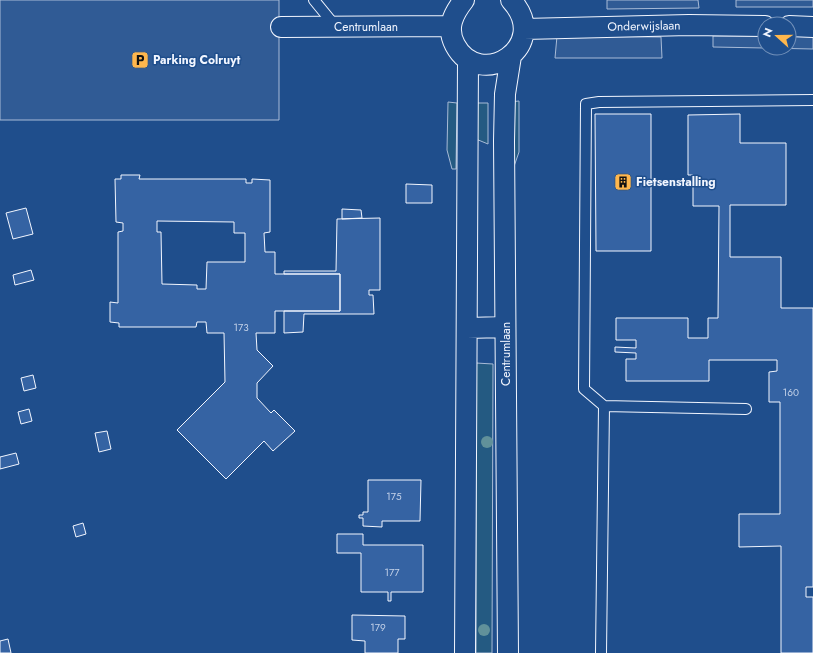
<svg xmlns="http://www.w3.org/2000/svg" width="813" height="653" viewBox="0 0 813 653" font-family="Jost,sans-serif">
  <style>
    .green { fill: #245a82; stroke: #a8bbd7 }
    .parking { fill: #305b95; stroke: #a8bbd7 }
    .building { fill: #3563a3; stroke: #f2f6ff; fill-rule: evenodd }
    .lines { fill: none; stroke-linecap: round; stroke-linejoin: round }
    .lane-casing { stroke: #f2f6ff; stroke-width: 12 }
    .street-casing { stroke: #f2f6ff; stroke-width: 22 }
    .lane { stroke: #1f4e8c; stroke-width: 10 }
    .street { stroke: #1f4e8c; stroke-width: 20 }
    .tree { fill: #61919a }
    .labels { text-anchor: middle; stroke-width: 3; stroke-linejoin: round; paint-order: stroke }
    .number-label { font-size: 10px; fill: #c3d1e8 }
    .street-label { font-size: 12px; fill: #f2f6ff; stroke: #1f4e8c }
    .poi-label { font-size: 12px; font-weight: bold; fill: #f2f6ff; stroke: #1f4e8c; text-anchor: start }
  </style>
  <rect width="100%" height="100%" fill="#1f4e8c"/>
  <path class="green" d="M519,101v51l-8,23 -2,-73z
    M448,102l9,1 -1,66h-4l-5,-19z
    M471,103h17v41l-17,-7z
    M476,363l17,1 -1,289h-16z"/>
  <path class="parking" d="M0,0h279v120h-279z
    M607,0h91l1,8 -92,1z
    M736,0h77v7h-77z
    M557,36l104,1 1,21h-107z
    M713,36h52v12l-52,-1z
    M789,36h24v13l-48,-1h24z"/>
  <path class="building" d="M595,114h56v137h-55z
    M740,114v29h46v62h-56v52h51v51h32v279h-7v10h7v56h-32v-107l-42,1v-33h41v-112h-11v-30l8,-1v-11h-68v21h-83v-22h10v-6l-21,-1v-5l21,1v-8h-20v-22h72v20h20v-20h10l1,-112h-26v-31h-5v-60z
    M121,175h19l-1,4h107v4h6v-4l18,1v52l-6,1 1,19h10v22h65v37h-65v22h-19l1,17 16,16 -16,17v15l14,15 3,-3 21,21 -22,20 -9,-10 -38,38 -49,-49 48,-48 -1,-49h-17l-1,-11h-9l-1,5h-77v-4l-9,-1v-20l8,1v-71l5,-1v-8l-7,-1 -1,-43h6zM157,221l77,1v11h11v29h-38l-1,27h-9v-4l-35,-1 -1,-52h-4z
    M406,184l26,1v18h-26z
    M26,208l7,26 -20,5 -7,-26z
    M342,209l19,1 1,8 -20,1z
    M380,218v72h-11v5h4l1,19h-70l-1,18 -19,1v-22h56v-37h-56v-3h52l1,-52z
    M31,270l3,10 -19,5 -2,-10z
    M33,375l3,13 -12,3 -3,-13z
    M29,409l3,12 -11,3 -3,-12z
    M107,431l4,18 -12,3 -4,-19z
    M16,453l3,11 -19,5v-12z
    M368,480h53l-1,41h-38v6l-19,-1v-8h-4v-3h4v-3h5z
    M83,523l3,11 -10,3 -3,-11z
    M337,534h26v11h60v47h-32v9h-3v-9h-27v-39h-24z
    M352,615l53,1v23h-7v14h-33v-12l-13,-1z
    M8,639l3,14h-11v-12z"/>
  <g class="lines">
    <defs>
      <path id="lane" d="M314,0l22,27
        M604,406l142,3
        M601,653l3,-247 -20,-17 2,-285 13,-2 214,-2"/>
      <path id="street" d="M464,0c-11,14 -18,28 -9,45 25,47 98,1 56,-45
        M789,26l24,1
        M281,27l169,-1
        M524,29l165,-4 76,1
        M467,328l38,-1
        M465,653l3,-593
        M508,653l-4,-512 1,-47 6,-38"/>
    </defs>
    <use href="#lane" class="lane-casing"/>
    <use href="#street" class="street-casing"/>
    <use href="#lane" class="lane"/>
    <use href="#street" class="street"/>
  </g>
  <g class="tree">
    <circle cx="487" cy="442" r="6"/>
    <circle cx="484" cy="630" r="6"/>
  </g>
  <defs>
    <symbol id="parking-square" viewBox="-11 -11 22 22"><rect x="-9" y="-9" width="18" height="18" rx="4" fill="#ffb74d" stroke="#1f4e8c"/><path d="M-3.5-5.5H1a3.5 3.5 0 0 1 0 7H-1V5.5H-3.5ZM-1-3.4V-.6H.8a1.4 1.4 0 0 0 0-2.8Z" fill="#111"/></symbol>
    <symbol id="building-square" viewBox="-11 -11 22 22"><rect x="-9" y="-9" width="18" height="18" rx="4" fill="#ffb74d" stroke="#1f4e8c"/><path d="M-4-6H4V6H1V3H-1V6H-4ZM-2.5-4.3h1.7v1.8h-1.7ZM.8-4.3h1.7v1.8H.8ZM-2.5-1h1.7V.8h-1.7ZM.8-1h1.7V.8H.8Z" fill="#111"/></symbol>
  </defs>
  <g fill-rule="evenodd">
    <use href="#parking-square" x="130" y="50" width="20" height="20"/>
    <use href="#building-square" x="613" y="172" width="20" height="20"/>
  </g>
  <g class="labels">
    <g class="number-label">
      <text x="241" y="331">173</text>
      <text x="791" y="396">160</text>
      <text x="394" y="500">175</text>
      <text x="392" y="576">177</text>
      <text x="378" y="631">179</text>
    </g>
    <g class="street-label">
      <text transform="translate(644 26) rotate(-1)" y="4">Onderwijslaan</text>
      <text x="366" y="31">Centrumlaan</text>
      <text transform="translate(506 354) rotate(-90)" y="4">Centrumlaan</text>
    </g>
    <g class="poi-label">
      <text x="153" y="64">Parking Colruyt</text>
      <text x="636" y="186">Fietsenstalling</text>
    </g>
  </g>
  <g transform="translate(777 36) rotate(291)"><circle r="19" fill="#1f4e8c" stroke="#7391ba"/>
  <path d="M0-3L7 15L0 10L-7 15Z" fill="#ffb74d"/>
  <text y="-6" font-size="11" font-weight="bold" text-anchor="middle" fill="#f2f6ff">N</text>
  </g>
</svg>
